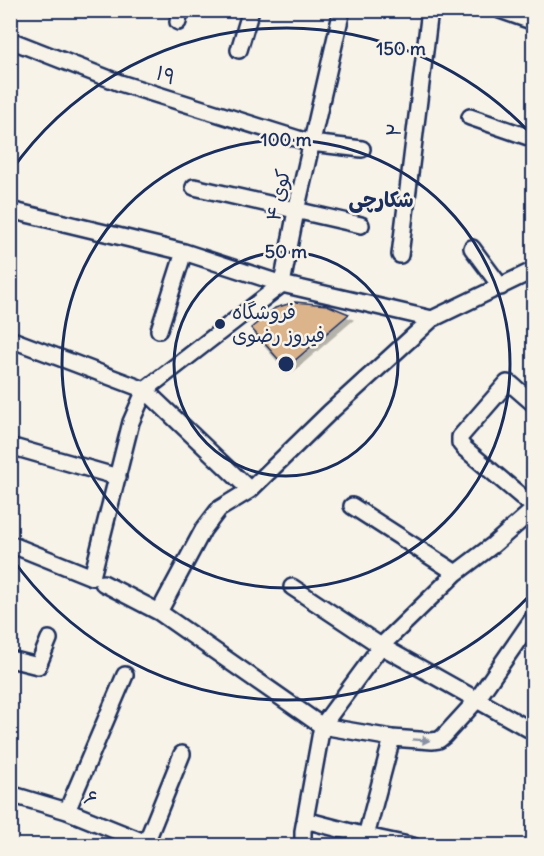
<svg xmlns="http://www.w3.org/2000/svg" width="544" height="856" viewBox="0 0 544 856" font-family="Delius,'Playpen Sans Arabic',sans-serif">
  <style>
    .building { fill: #dbb48c; stroke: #1b2f5e; stroke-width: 1.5; filter: url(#shadow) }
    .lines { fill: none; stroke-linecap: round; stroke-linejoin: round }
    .minor-casing { stroke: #1b2f5e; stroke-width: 20 }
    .minor { stroke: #f7f3e8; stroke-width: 15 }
    .oneway { fill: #8991a3 }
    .ring { fill: none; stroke: #1b2f5e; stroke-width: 3 }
    .poi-dot { fill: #1b2f5e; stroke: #f7f3e8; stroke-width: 2 }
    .labels { text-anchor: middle; stroke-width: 5; stroke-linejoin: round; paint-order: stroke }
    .street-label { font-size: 20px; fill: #1b2f5e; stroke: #f7f3e8 }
    .poi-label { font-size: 20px; fill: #1b2f5e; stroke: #f7f3e8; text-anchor: start }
    .neighbourhood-label { font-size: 21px; font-weight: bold; fill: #1b2f5e; stroke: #f7f3e8 }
    .centre { fill: #1b2f5e; stroke: #f7f3e8; stroke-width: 3 }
    .ring-label { font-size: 18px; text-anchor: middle; font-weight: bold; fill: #1b2f5e; stroke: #f7f3e8; stroke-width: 5; stroke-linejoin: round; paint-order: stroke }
  </style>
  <defs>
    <filter id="shadow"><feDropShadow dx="3.5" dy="6" stdDeviation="0" flood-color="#0004"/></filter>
  </defs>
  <rect width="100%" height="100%" fill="#f7f3e8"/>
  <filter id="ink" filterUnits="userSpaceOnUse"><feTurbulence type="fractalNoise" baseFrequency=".0167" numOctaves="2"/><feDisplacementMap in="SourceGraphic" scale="12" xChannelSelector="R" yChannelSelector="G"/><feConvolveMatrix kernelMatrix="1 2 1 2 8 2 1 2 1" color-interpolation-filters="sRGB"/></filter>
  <g filter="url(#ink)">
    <path class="building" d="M295,302l32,3 22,9 -63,54 -35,-40 24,-20z"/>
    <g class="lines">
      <defs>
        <path id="minor" d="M500,10l34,12
          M178,22l2,-12
          M10,40l110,43 191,60 51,6
          M239,50l12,-40
          M470,117l64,22
          M194,187l167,38
          M10,210l174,42 98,32 14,-73 46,-201
          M472,248l29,39
          M400,255l30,-245
          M159,330l25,-78
          M10,339l135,51 105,100
          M534,404l-23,-20 -4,-1 -47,54v6l4,5 70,59
          M10,446l108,31
          M352,506l104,67
          M10,544l82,33 39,-155 14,-32 137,-106 150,35 102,-49
          M103,583l56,29 44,-82 16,-21 31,-19 79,-77 103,-94
          M292,587l89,59 153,86
          M159,612l163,114 70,12 40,3 7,-1 5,-4 32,-35 58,-84
          M10,659l28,7 11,-27
          M10,794l57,17 87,35
          M67,811l58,-136
          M305,820l61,16 47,10
          M366,836l26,-98
          M146,843l36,-89
          M303,846v-15l19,-105 59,-80 75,-73 37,-28 41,-36"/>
      </defs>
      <use href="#minor" class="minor-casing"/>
      <use href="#minor" class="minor"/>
    </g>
    <defs><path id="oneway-solid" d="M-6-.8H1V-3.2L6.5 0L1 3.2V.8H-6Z" transform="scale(1.5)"/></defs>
    <use class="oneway" href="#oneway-solid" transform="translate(421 740) rotate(4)"/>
  </g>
  <g class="ring">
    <circle cx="286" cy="364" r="112"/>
    <circle cx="286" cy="364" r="224"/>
    <path d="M532 593A336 336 0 0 1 11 557M11 171A336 336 0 0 1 532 135"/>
  </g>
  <circle class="poi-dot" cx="220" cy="324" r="6"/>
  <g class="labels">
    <g class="street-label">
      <text transform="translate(166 75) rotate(18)" y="7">۱۹</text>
      <text transform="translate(394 130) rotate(-83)" y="7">۲</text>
      <text transform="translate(278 195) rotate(-78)" y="7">کوی ۴</text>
      <text transform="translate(91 798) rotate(22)" y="7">۶</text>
    </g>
    <g class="poi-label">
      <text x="232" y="319">فروشگاه<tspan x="232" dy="23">فیروز رضوی</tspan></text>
    </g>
    <g class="neighbourhood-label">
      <text x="381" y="207">شکارچی</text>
    </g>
  </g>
  <circle cx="286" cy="364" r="9" class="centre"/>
  <g class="ring-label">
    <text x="401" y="55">150 m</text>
    <text x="286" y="146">100 m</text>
    <text x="286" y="258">50 m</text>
  </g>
  <rect width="544" height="856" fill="none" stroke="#f7f3e8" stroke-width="36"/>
  <rect x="18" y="18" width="508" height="820" fill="none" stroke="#1b2f5e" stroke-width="2" filter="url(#ink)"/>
</svg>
